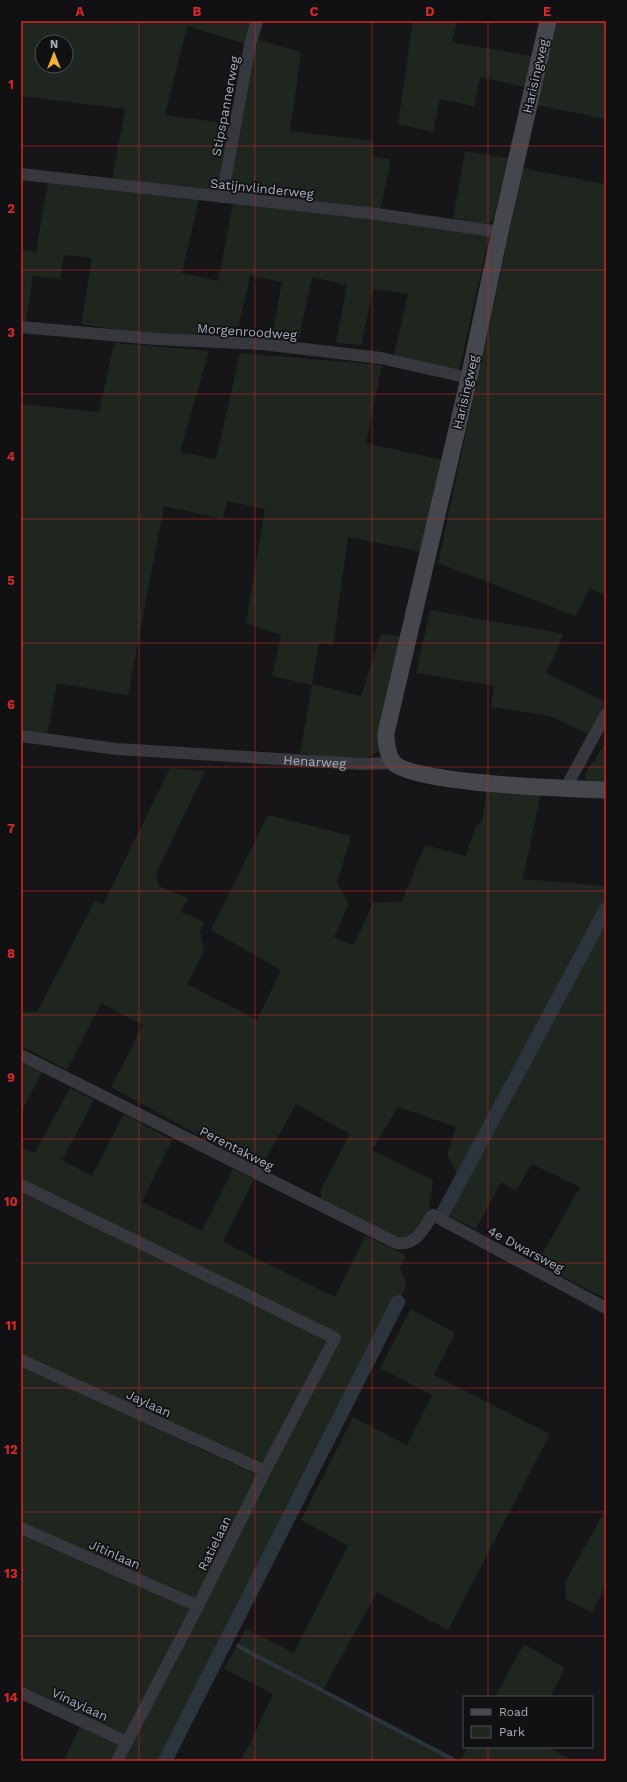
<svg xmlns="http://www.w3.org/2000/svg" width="627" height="1782" viewBox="0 0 627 1782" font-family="'Work Sans',sans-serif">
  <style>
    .green { fill: #1e261f; fill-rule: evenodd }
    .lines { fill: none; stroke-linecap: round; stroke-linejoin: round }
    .stream { stroke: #2c353c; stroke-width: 4 }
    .canal { stroke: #2c353c; stroke-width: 14 }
    .street { stroke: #37383d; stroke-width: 12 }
    .secondary { stroke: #45474d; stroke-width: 17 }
    .grid { fill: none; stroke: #d62828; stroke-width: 1; stroke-opacity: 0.55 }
    .labels { text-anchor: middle; stroke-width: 3.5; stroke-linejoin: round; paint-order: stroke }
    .street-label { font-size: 13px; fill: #a8adb8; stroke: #111113 }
    .neatline { fill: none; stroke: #d62828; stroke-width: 1.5 }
    .grid-label { font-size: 13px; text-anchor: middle; font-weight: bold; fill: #d62828 }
  </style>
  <rect width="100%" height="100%" fill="#161618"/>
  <path class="green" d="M21,21h229l-4,23 -59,-18 -22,89 66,9 -14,68 -105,-12 13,-71 -104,-13zM42,42h24v24h-24z
    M413,21h44l-5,21 80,14 -8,31 -44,-10 -6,29 -34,-7 -7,33 -35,-8z
    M555,21h51v98l-69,-14z
    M256,39l45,13 -11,79 83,10 -1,15 19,4 -11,51 -153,-19z
    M465,151l43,7 -15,63 -7,3 -33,-6z
    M523,168l81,16 2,-5v417l-16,-8 -14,28 -138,-53z
    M48,183l151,16 -17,74 36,8 15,-77 144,16 112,16 -30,135 -65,-16 14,-61 -35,-5 -12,56 -25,-2 11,-58 -35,-8 -14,65 -27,-2 11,-58 -32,-6 -15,65 -81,-6 -73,-11 11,-66 -28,-3 -4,24 -27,-3 -7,46 -5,-1v-72l15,3z
    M114,343l95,8 -29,101 36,7 24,-106 142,12 -16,78 77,17 -20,92 -75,-15 -15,108 -14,-2 -7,41 49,12 20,-62 23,3 -26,115c-22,14 -53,4 -78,1l12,-68 -40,-9 9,-41 -35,-12 19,-114 -38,-8 -4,18 -59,-13 -36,189 -71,-12 -10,52 -26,-5v-326l78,8z
    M430,610l133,24 -4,12 -13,27 60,29 -18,32 -38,-18 -59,-9 3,-21 -78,-13z
    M606,743v39l-20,-1 -1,-8z
    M170,768l35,3 -49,103 3,12 29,12 -7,14 24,10 -5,9 4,19 -17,34 70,36 24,-50 -70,-40 57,-115 83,21 -14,47 12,21 -15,33 20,8 19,-42 29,-2 23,-56 41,11 9,-28 7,-7 5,-33 54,4 -18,87 83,7v413l-69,-36 43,-76 -48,-23 -16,27 -15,-9 -25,47 -33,-16 17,-33 -13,-25 9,-28 -58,-20 -26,43 61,30 -4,34 -13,21 -15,6 -80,-42v-10l29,-55 -54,-30 -36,65 -149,-82 32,-62 -42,-22 -34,67 -46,-24v-34h16l58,-111 8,3z
    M21,1062l21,10 -21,41z
    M70,1088l24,12 -32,60 30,16 32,-62 48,26 -30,62 60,29 31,-62 21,10 -31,63 112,55 30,-61 41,19 -6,13 7,17 -242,476h-44l219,-426 -319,-156v-31l14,5z
    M21,1190l309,150 -68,126 -241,-111z
    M411,1309l44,24 -21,42 116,59 -102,196 -71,-38 -54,98 133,71h-216l12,-21 21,-46 -49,-25 22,-40 48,24 54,-107 -47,-26 52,-103 54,28 25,-50 -52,-27z
    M21,1365l236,110 -62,125 -174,-78z
    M606,1508v77l-14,28 -26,-14v-18z
    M21,1534l170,75 -66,127 -104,-49z
    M524,1644l41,24 -15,29h-55z
    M80,1726l40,19 -8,16h-48z
    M468,1747h80l25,14h-113z"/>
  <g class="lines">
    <path class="stream" d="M238,1646l218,115"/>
    <path class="canal" d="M443,1213l163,-304
      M165,1761l233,-459"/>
    <g class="street">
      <path d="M21,174l355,40 124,18"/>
      <path d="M222,197l28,-152 7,-24"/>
      <path d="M21,327l135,12 106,5 119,14 88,20"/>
      <path id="s1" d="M21,736l96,13 244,15 32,-1"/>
      <path d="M565,789l41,-75"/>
      <path d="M21,1055l375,188c21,3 26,-13 37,-28l173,93"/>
      <path d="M21,1185l314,153 -70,133 -67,135 -81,155"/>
      <path d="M21,1360l244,111"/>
      <path d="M21,1528l177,78"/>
      <path d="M21,1693l106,49"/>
    </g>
    <path class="secondary" d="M548,21l-50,220 -29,137 -83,355c0,9 1,21 7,29 15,22 181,27 213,28"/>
  </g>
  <path class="grid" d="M139,21v1740M255,21v1740M372,21v1740M488,21v1676M21,146h585M21,270h585M21,394h585M21,519h585M21,643h585M21,767h585M21,891h585M21,1015h585M21,1139h585M21,1263h585M21,1388h585M21,1512h585M21,1636h585M488,1747v14"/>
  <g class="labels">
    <g class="street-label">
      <text transform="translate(535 76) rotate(-77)" y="5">Harisingweg</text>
      <text transform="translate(225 106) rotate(-79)" y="5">Stipspannerweg</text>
      <text transform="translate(262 188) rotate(6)" y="5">Satijnvlinderweg</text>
      <text transform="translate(247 331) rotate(4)" y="5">Morgenroodweg</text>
      <text transform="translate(465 392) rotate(-77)" y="5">Harisingweg</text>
      <text dy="5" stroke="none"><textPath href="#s1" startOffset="295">Henarweg</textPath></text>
      <text transform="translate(237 1148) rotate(27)" y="5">Perentakweg</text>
      <text transform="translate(526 1249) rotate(28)" y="5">4e Dwarsweg</text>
      <text transform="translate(149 1403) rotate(25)" y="5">Jaylaan</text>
      <text transform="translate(214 1543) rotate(-64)" y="5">Ratielaan</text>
      <text transform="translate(115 1554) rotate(24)" y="5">Jitinlaan</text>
      <text transform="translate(80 1704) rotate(25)" y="5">Vinaylaan</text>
    </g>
  </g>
  <rect width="627" height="1782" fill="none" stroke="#111113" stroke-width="44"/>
  <rect x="463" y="1696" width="130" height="52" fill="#111113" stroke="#4d4f55"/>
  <rect x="471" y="1709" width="20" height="6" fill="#45474d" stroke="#4d4f55"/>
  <text x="499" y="1716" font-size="12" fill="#a8adb8">Road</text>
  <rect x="471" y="1726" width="20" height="12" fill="#1e261f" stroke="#4d4f55"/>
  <text x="499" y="1736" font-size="12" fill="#a8adb8">Park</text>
  <g transform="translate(54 54)"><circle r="19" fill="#111113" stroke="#4d4f55"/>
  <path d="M0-3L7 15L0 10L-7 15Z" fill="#f2b134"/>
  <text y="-6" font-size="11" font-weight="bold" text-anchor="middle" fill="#a8adb8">N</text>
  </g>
  <rect x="22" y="22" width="583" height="1738" class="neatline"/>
  <g class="grid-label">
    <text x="80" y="16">A</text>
    <text x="197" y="16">B</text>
    <text x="314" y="16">C</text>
    <text x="430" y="16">D</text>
    <text x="547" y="16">E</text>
    <text x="11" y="89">1</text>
    <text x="11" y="213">2</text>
    <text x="11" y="337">3</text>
    <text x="11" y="461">4</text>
    <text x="11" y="585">5</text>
    <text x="11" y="709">6</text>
    <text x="11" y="833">7</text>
    <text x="11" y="958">8</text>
    <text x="11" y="1082">9</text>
    <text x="11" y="1206">10</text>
    <text x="11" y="1330">11</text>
    <text x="11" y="1454">12</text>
    <text x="11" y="1578">13</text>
    <text x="11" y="1702">14</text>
  </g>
</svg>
